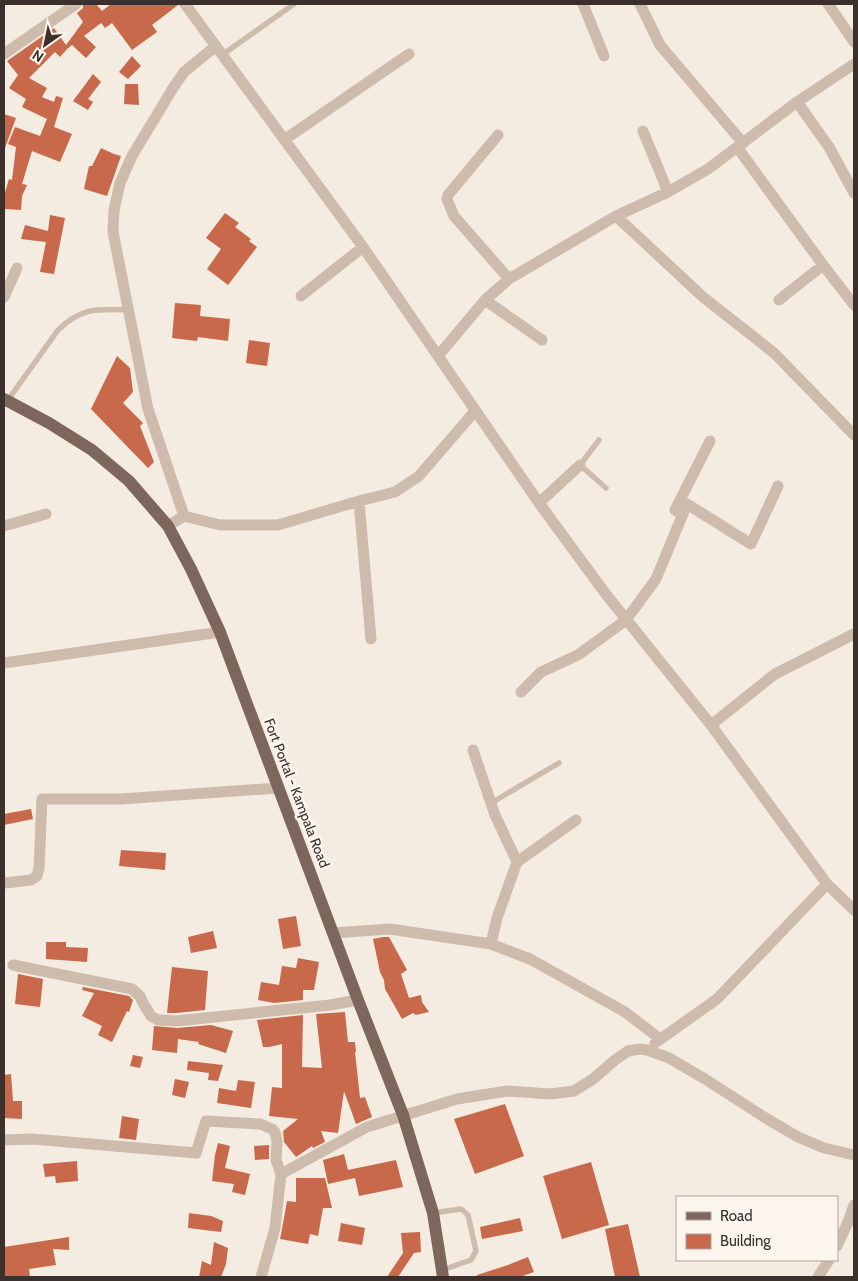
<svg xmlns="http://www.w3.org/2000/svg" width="858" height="1281" viewBox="0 0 858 1281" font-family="Cabin,sans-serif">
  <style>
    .building { fill: #c8694b }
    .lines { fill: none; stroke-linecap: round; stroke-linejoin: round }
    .lane { stroke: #cdbbac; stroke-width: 5.5 }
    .street { stroke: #cdbbac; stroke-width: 11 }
    .primary { stroke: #7d675c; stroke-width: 12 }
    .labels { text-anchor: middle; stroke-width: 5; stroke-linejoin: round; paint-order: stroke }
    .street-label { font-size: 14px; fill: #3b302b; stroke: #fbf5ee }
  </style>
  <rect width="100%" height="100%" fill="#f4ebe1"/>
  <path class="building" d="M83,4h13l6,7 9,-7h67v1l-26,20 5,7 -25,18 -20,-27 -7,5 -4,-5 -17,13 12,11 -10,11 -14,-13 -5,4 -7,8 -5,-5 -26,26 18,10 -5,9 12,5 2,-6 7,2 -9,29 18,7 -12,28 -28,-11 -10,33 5,1 -5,11 -1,14 -17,-1v-13l5,-17 3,1 4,-33 -8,-3 7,-17 25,9 7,-17 -25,-12 4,-8 -17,-11 9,-13 -11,-14 47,-33 12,17 17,-23 -6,-9 6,-5z
    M132,56l9,10 -13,13 -9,-7z
    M93,74l8,8 -13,17 5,3 -5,8 -15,-9z
    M125,84h13l1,21 -15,-1z
    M4,114l12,4 -11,30h-1z
    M101,148l13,6 7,2 -14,40 -23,-7 5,-23h3z
    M225,213l14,10 -4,4 16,12 -2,2 8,6 -29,38 -21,-16 14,-20 -15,-11z
    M50,215l15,3 -11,56 -14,-2 6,-30 -25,-3 4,-14 23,6z
    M175,303l26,2 -1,11 30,3 -2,22 -30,-4 -1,4 -25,-3z
    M249,340l21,3 -3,23 -21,-3z
    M117,356l13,12 3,24 -10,11 20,20 -3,3 14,36 -6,6 -57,-59z
    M31,809l2,10 -29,6v-11z
    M121,850l45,3 -1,17 -46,-4z
    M296,916l5,30 -18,3 -5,-30z
    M213,931l4,17 -26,5 -3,-16z
    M383,937h6l18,33 -6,4 8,24 12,-3 1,7 7,10 -13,3 -3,-2 -11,6 -17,-30 -1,-9 -4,-8 -7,-33z
    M46,942h20v5l22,1 -1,14 -41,-3z
    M298,958l21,4 -5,28h-11v10l-29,3 -16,-3 3,-18 18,3 3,-19 14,2z
    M172,967l36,4 -3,39 -29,3h-9z
    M18,974l25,5 -3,28 -25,-3z
    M83,987l46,9 4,4 -4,12 -2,-1 -15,31 -14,-7 4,-9 -20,-10 12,-23 -12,-3z
    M345,1012l3,30h7l1,10h-1l5,46 5,-1 7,20 -16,7 -12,-33 -6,42 -17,-2 4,11 -12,6 -1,-2 -16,11 -12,-15 -1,-11 15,-12 -29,-3 3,-29 10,1v-44l-13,3h-6l-6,-27 46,-5 -1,52 20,1 -6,-54z
    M211,1025l22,6 -7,22 -28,-9 1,-2 -21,-3 -1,14 -25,-3 2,-24 23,2z
    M133,1055l10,2 -3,11 -10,-2z
    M188,1061l35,4 -5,16 -10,-1 1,-7 -22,-3z
    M11,1074l2,27h9v18l-18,-1v-43z
    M175,1079l14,3 -4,16 -13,-3z
    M238,1080l17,2 -4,26 -34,-5 2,-15 17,3z
    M505,1104l19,52 -49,18 -21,-55z
    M122,1116l17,3 -3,21 -17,-2z
    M218,1143l12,3 -5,22 25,6 -5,21 -13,-3 2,-8 -22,-3 3,-26z
    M269,1145v14l-14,1 -1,-14z
    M344,1154l4,16 48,-10 7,27 -44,9 -4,-18 -27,6 -5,-24z
    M77,1161l1,20 -22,2 -1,-7 -10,1 -2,-13z
    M591,1162l18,63 -47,14 -19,-63z
    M296,1178h29l7,30h-9l-5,28 -8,-2 -2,10 -28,-5 2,-10 5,-28 9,1z
    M189,1213l22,3 12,5 -2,11 -33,-4z
    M520,1218l3,13 -41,8 -2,-12z
    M341,1223l24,5 -3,17 -24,-4z
    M628,1224l12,53h-25l-10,-48z
    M420,1232l1,20 -7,1 -16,24h-11l16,-24 -2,-20z
    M69,1237v13l-16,-1 3,16 -27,4 1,8h-26v-30z
    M214,1242l14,6 -2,16 -5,13h-22l3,-16 9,4z
    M528,1257l6,15 -14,5h-43v-2l31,-10z"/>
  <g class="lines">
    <path class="lane" d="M222,55l72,-51
      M8,400l50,-70c24,-23 39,-21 70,-20
      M599,440l-19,25 26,23
      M491,803l68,-40
      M433,1213l28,-4 7,6 8,36 -5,9 -29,10"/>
    <path class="street" d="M185,4l178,243 176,256 66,90 106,132 116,159 27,26
      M583,4l21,52
      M640,4l20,41 83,98
      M828,4l26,38
      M4,54l72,-50
      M797,102l32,45 25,46
      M643,131l25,61
      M498,135l-50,60 -1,4 7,17 55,63
      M284,140l125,-86
      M737,147l86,118 31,40
      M616,216l87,81 71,56 80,82
      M301,296l62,-49
      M4,297l13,-29
      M485,300l57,40
      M779,300l44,-35
      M438,356l47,-56 24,-21 107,-63 52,-24 40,-23 89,-67 57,-38
      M359,501l12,138
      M539,503l41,-38
      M683,514l-8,-4 35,-69
      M184,516l-36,-107 -35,-177 1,-22 6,-27 12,-27 41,-68 11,-16 32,-26
      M4,526l42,-12
      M168,526l16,-10 36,9h58l81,-24 36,-9 24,-16 56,-65
      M4,663l216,-31
      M521,692l20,-20 37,-17 48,-35 30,-41 31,-75 64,40 27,-58
      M711,725l64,-51 79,-40
      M473,750l22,65 22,47
      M4,883l27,-3 6,-4 2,-8 3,-69h79l158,-11
      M333,933l57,-4 101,15 39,15 95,53 35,27
      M491,944l6,-26 20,-56 59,-42
      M13,965l119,24 8,7 3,7 8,13 7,4 18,1 154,-16 28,-5
      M655,1043l62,-44 110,-115
      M4,1140l29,-1 163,14 10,-32 54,3 12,5 3,3 2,9 -1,19 5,14
      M837,1246l11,-24 6,-17
      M261,1277l14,-49 6,-54 86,-47 90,-28 50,-8 43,3 24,-3 19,-12 22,-19 13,-9 12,-2 7,1 22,8 36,21 59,38 34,20 26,11 30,7
      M818,1277l11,-17"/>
    <path class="primary" d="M4,399l45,24 43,27 37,31 39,45 23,43 29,63 138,368 45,115 30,98 10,64"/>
  </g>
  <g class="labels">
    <g class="street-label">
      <text transform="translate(297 793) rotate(69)" y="5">Fort Portal - Kampala Road</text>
    </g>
  </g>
  <rect width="858" height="1281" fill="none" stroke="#3b302b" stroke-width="10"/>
  <rect x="676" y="1196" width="162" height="65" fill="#fbf5ee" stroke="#aea6a0"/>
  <rect x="686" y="1212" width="25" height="8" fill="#7d675c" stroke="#aea6a0"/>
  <text x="720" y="1221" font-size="15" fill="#3b302b">Road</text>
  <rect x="686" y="1234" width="25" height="15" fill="#c8694b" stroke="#aea6a0"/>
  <text x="720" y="1246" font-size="15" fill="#3b302b">Building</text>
  <g transform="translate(45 45) rotate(213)" stroke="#fbf5ee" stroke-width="4" paint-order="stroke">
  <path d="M0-4L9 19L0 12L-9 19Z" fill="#3b302b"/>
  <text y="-8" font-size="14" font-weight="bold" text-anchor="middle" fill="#3b302b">N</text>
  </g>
</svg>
